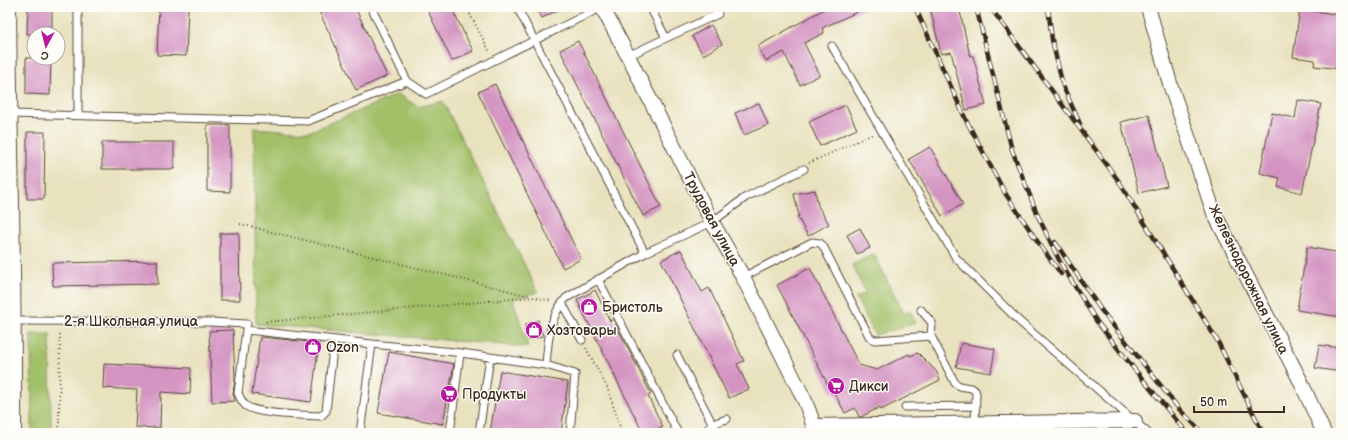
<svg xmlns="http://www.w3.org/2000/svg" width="1348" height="440" viewBox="0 0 1348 440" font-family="'Balsamiq Sans',sans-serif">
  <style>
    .green { fill: #a2c067; stroke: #6e7542 }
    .building { fill: #d494c2 }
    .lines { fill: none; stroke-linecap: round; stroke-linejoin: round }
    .lane-casing { stroke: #554636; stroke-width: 9 }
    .street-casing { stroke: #554636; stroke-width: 16 }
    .path { stroke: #554636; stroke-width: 2; stroke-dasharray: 1 3; stroke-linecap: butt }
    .lane { stroke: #fff; stroke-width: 7 }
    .street { stroke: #fff; stroke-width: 14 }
    .rail-casing { stroke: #3b2a1e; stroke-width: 4.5 }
    .rail { stroke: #fdfcf7; stroke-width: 3; stroke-dasharray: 9; stroke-linecap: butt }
    .labels { text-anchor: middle; stroke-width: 3; stroke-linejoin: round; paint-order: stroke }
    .street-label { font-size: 14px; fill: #3b2a1e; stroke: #fdfcf7 }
    .poi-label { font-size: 14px; fill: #3b2a1e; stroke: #fdfcf7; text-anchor: start }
  </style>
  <rect width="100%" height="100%" fill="#fdfcf7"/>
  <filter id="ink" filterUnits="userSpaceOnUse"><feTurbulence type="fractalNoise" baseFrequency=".025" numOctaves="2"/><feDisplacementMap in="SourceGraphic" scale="8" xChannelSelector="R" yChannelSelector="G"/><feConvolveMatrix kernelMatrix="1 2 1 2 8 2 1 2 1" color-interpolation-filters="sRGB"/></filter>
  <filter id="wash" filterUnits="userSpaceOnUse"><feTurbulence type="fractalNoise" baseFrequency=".012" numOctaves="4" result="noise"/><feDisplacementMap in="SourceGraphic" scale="16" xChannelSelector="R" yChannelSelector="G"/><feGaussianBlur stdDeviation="0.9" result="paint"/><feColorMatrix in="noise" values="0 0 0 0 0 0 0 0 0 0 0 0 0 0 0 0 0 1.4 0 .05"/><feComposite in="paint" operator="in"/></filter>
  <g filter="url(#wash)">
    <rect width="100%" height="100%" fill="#e9e2bf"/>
    <path class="green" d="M398,94l20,13 25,-6 95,191 -25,7 15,48 -272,-23 -2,-196 55,4z
      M874,254l30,60 6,-3 6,12 -41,12 -19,-37 10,-5 -14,-28z
      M31,334h19l1,99h-19z"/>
    <g id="blocks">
      <path class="building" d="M28,7h24v27h-25z
        M159,7h29l-2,49 -29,-1z
        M317,7h38l32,69 -31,14z
        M426,7h25l22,44 -21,10z
        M536,7h28l-22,11z
        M828,7h40l-46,21 2,5 -20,10 16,32 -20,10 -16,-33 -18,9 -8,-15z
        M930,7h29l11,49h3l13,49 -20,5 -15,-58 -10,2z
        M1300,9l41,6v54l-27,-3 1,-6 -22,-3z
        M711,25l11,19 -19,11 -11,-19z
        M578,41l83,166 -18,9 -83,-166z
        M26,58h25l-1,37 -24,-1z
        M495,84l86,175 -18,9 -85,-176z
        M1298,100l23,4 -19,89 -24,-6 2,-9 -20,-5 12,-60 23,5z
        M759,103l9,22 -24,10 -9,-22z
        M846,105l11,24 -37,17 -11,-24z
        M1149,115l18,71 -28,7 -18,-71z
        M207,125h23v67l-23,-1z
        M27,132h18l-1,67h-17z
        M102,142h72v27h-72z
        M930,147l33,57 -21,12 -33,-57z
        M815,190l3,16 11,18 -21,12 -11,-20h2l-5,-22z
        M860,228l10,20 -13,6 -10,-19z
        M220,233h19l1,67h-20z
        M1307,247l34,6v64l-44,-7z
        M681,250l21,42 7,-4 35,73 -7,3 12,25 -20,9 -68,-138z
        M157,261l1,23 -105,2 -1,-23z
        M810,268l49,97 18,5 32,-16 1,2 8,-3 18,18 4,9 -59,30 -1,-3 -19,10h-2l-4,-9 -10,5 -11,-21 -2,1 -55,-108z
        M595,290l15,31 3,-2 38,75 -3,2 15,31 -13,6h-7l-66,-133z
        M538,320l5,16 -14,4 -4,-15z
        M233,330l2,50 -2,13 2,8 -23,1 -3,-71z
        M260,337l59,6 -8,59 -59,-8z
        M961,343l34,6 -4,24 -35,-6z
        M1319,345l22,3v24l-26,-4z
        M389,352l65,12 -11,60 -65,-11z
        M104,364l87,4 -1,26 -29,-2 -1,36 -25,-1 2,-37 -34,-2z
        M500,371l68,11 -7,51h-71z"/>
    </g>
  </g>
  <g filter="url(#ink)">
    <use href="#blocks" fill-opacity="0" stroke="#554636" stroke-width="1"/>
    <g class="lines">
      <defs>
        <path id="lane" d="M371,7l36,74 19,13 176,-87
          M517,7l128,246
          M666,38l52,-24 -3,-7
          M832,46l124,212 64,64 128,111
          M628,56l38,-18 -16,-31
          M9,114l299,7 99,-40
          M78,115v-108
          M743,277l69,-35 8,1 3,3 46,90 3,3 3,1 56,-4 24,47c7,7 18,1 21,10l-1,31
          M598,279l80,154
          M562,303l20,37
          M921,310l11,13 -1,13
          M15,321l195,1 37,2
          M334,340l-8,71 -5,5c-18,-1 -61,-1 -75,-10 -4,-4 -6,-8 -8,-13l8,-63c42,5 84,9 126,14
          M677,355l36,70
          M546,365c2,-24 3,-48 20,-67l79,-45 67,-31 34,-25 58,-28
          M905,407l71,-1
          M360,433l12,-89 82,8 92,13 29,9 -5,59
          M450,433l10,-80
          M479,433l11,-76
          M702,433l16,-11 9,-3"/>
        <path id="street" d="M9,7c1,142 6,284 5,426
          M602,7l26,49 84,166 31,55 62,124 6,16 4,16
          M1148,7l23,80 43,126 86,167 24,53
          M813,426l322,-5"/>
      </defs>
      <use href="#lane" class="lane-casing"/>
      <use href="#street" class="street-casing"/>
      <path class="path" d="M466,7l24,45
        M809,163l64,-29
        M240,224l290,72
        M266,322l267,-25 19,4
        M586,348l21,39 15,46
        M59,427l1,-96"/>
      <use href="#lane" class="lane"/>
      <use href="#street" class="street"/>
      <defs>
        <path id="rail" d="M915,7l51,113 39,73 37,55 19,26
          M976,7l36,143 26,66 22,46 37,60 38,48 52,63
          M990,7l128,173 99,160 46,93
          M1048,7l4,33 11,46 17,38
          M1055,242l46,68 79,100 23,23"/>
      </defs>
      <use href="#rail" class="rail-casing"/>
      <use href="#rail" class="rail"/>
    </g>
  </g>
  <defs>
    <symbol id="shop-disc" viewBox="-11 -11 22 22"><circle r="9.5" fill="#b5179e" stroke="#fdfcf7"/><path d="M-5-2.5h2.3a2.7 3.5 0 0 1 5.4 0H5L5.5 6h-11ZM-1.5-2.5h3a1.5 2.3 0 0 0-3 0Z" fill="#fff"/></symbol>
    <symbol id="supermarket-disc" viewBox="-11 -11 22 22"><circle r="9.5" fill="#b5179e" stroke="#fdfcf7"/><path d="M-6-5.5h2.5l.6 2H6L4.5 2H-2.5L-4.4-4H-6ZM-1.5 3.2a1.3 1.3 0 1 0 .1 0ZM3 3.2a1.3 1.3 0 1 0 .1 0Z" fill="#fff"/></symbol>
  </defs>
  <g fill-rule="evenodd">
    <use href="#shop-disc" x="579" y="297" width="20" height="20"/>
    <use href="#shop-disc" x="524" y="320" width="20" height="20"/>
    <use href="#shop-disc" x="303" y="337" width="20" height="20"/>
    <use href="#supermarket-disc" x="826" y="376" width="20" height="20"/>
    <use href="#supermarket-disc" x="439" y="384" width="20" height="20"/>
  </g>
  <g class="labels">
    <g class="street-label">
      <text transform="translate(712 219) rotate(62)" y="5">Трудовая улица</text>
      <text transform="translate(1249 279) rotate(64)" y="5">Железнодорожная улица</text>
      <text x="131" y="326">2-я Школьная улица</text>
    </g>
    <g class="poi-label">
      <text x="602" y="312">Бристоль</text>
      <text x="547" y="335">Хозтовары</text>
      <text x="326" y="352">Ozon</text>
      <text x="849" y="391">Дикси</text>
      <text x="462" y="399">Продукты</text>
    </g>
  </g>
  <rect width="1348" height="440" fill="none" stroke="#fdfcf7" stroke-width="24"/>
  <g transform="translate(46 46) rotate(187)"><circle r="19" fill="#fdfcf7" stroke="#afa8a0"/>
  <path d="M0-3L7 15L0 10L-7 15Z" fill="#b5179e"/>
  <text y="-6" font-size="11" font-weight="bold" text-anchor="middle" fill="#3b2a1e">С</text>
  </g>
  <path d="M1194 406v6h90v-6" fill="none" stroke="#3b2a1e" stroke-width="2"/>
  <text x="1200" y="406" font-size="12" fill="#3b2a1e" stroke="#fdfcf7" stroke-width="3" paint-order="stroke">50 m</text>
</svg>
